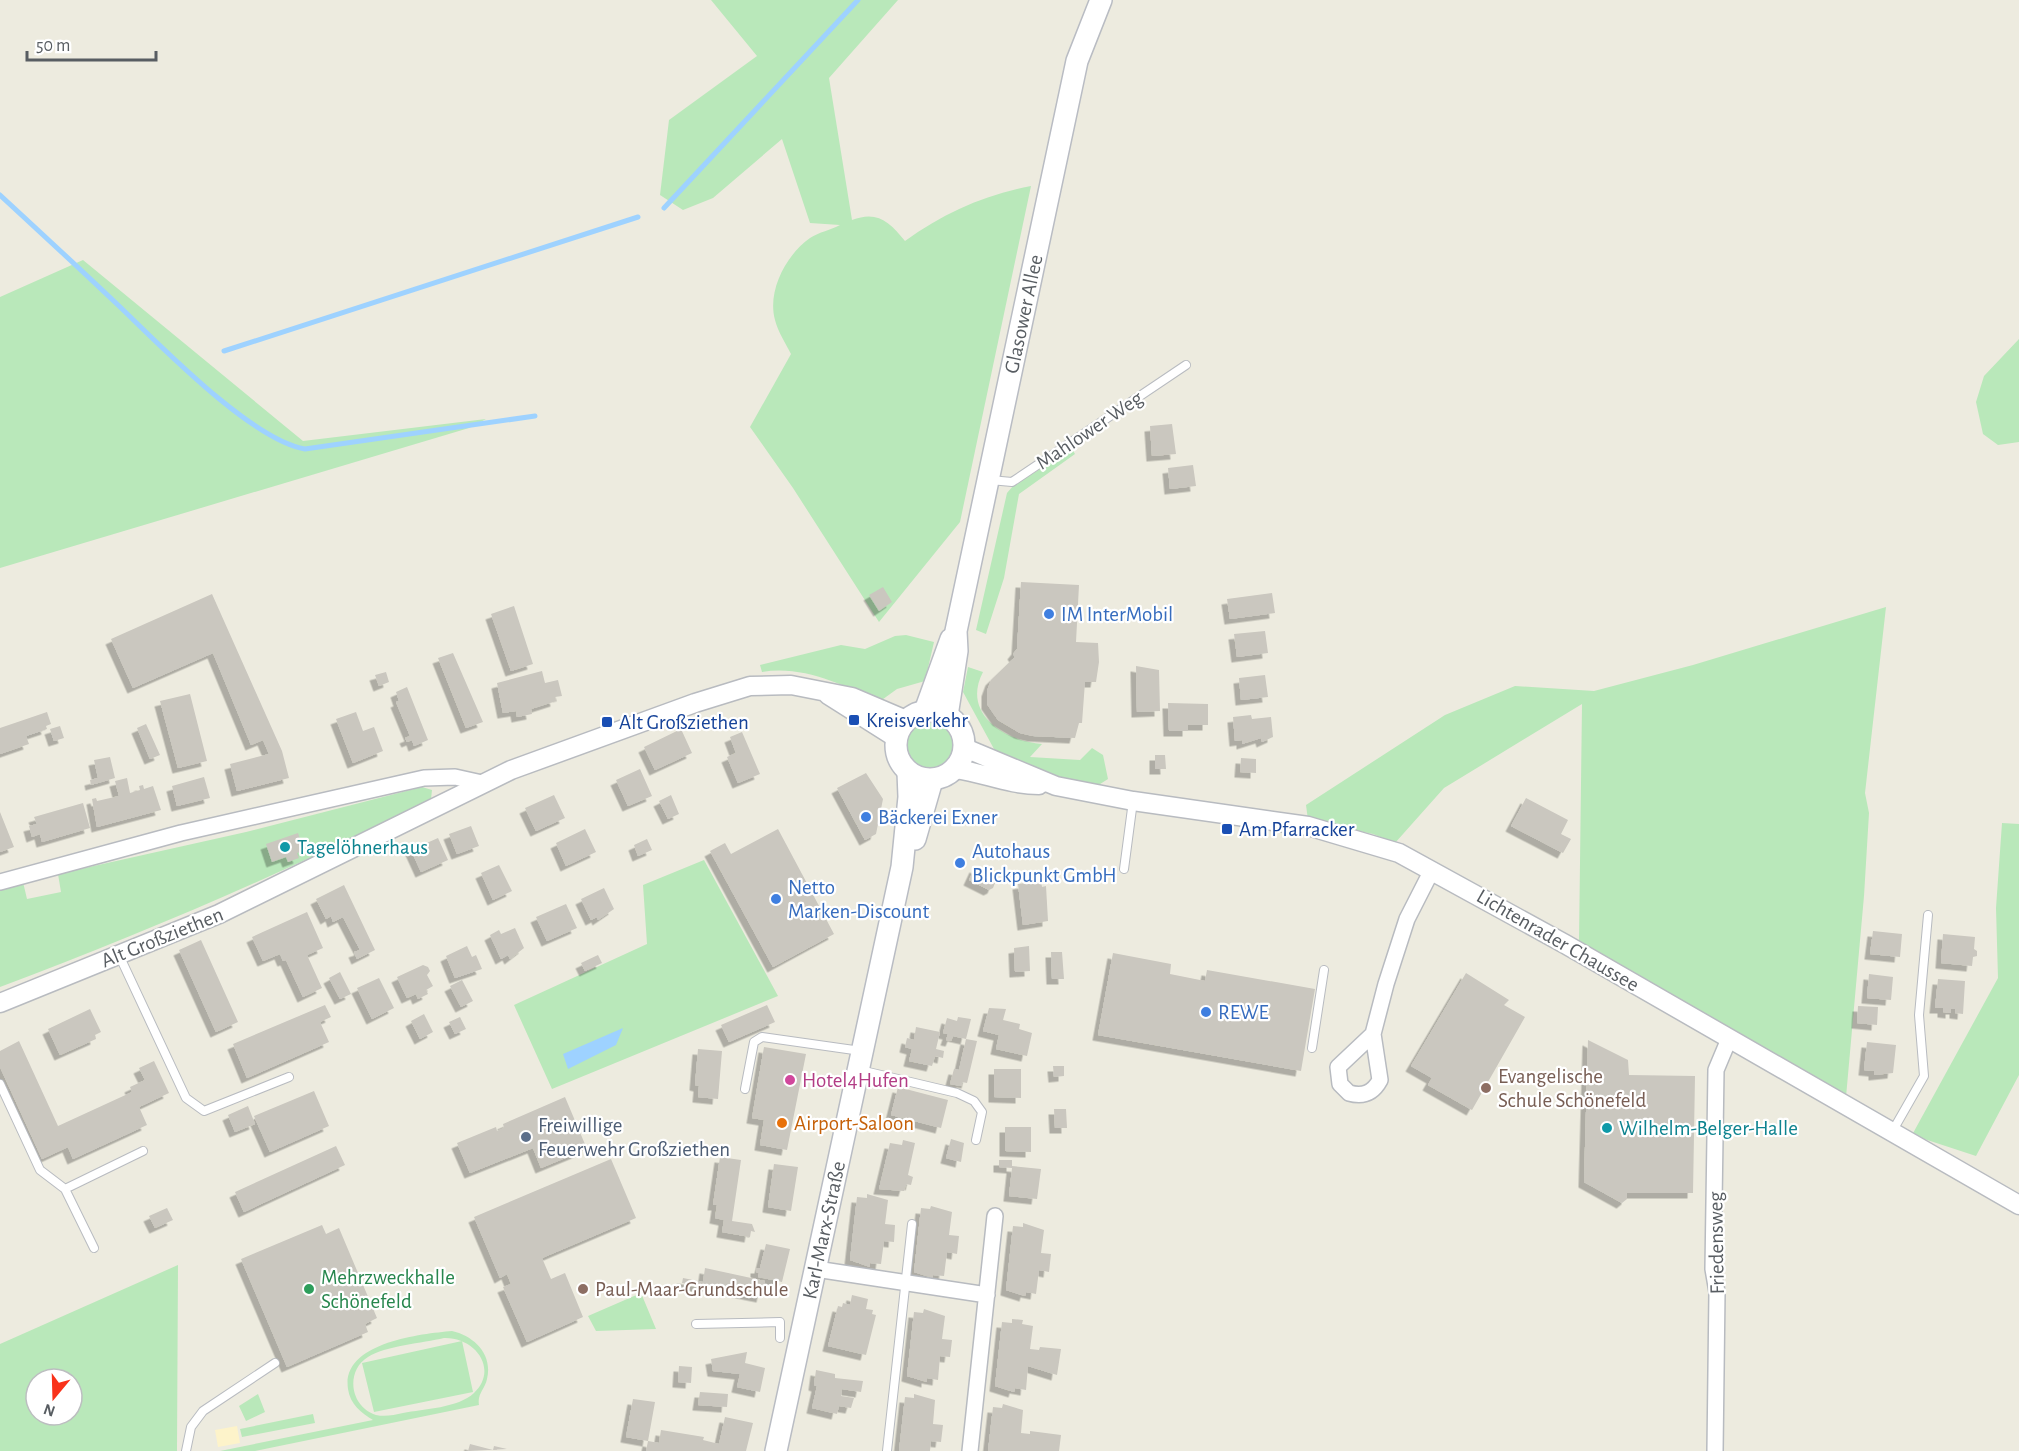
<svg xmlns="http://www.w3.org/2000/svg" width="2019" height="1451" viewBox="0 0 2019 1451" font-family="'Alegreya Sans',sans-serif">
  <style>
    .green { fill: #b9e8ba; fill-rule: evenodd }
    .sand { fill: #fdf3ca }
    .water { fill: #9ed2ff }
    .lines { fill: none; stroke-linecap: round; stroke-linejoin: round }
    .stream { stroke: #9ed2ff; stroke-width: 5 }
    .building { fill: #cac7bf; filter: url(#shadow) }
    .service-casing { stroke: #b8bbc0; stroke-width: 10 }
    .minor-casing { stroke: #b8bbc0; stroke-width: 18 }
    .tertiary-casing { stroke: #b8bbc0; stroke-width: 21 }
    .secondary-casing { stroke: #b9bcc3; stroke-width: 24 }
    .service { stroke: #fff; stroke-width: 8 }
    .minor { stroke: #fff; stroke-width: 15 }
    .tertiary { stroke: #fff; stroke-width: 18 }
    .secondary { stroke: #fff; stroke-width: 21 }
    .shop-dot { fill: #3f7fe0; stroke: #fff; stroke-width: 2 }
    .transit-dot { fill: #1a4fb4; stroke: #fff; stroke-width: 2 }
    .culture-dot { fill: #0f9aa8; stroke: #fff; stroke-width: 2 }
    .hotel-dot { fill: #d1479c; stroke: #fff; stroke-width: 2 }
    .education-dot { fill: #8d6e63; stroke: #fff; stroke-width: 2 }
    .food-dot { fill: #e8710a; stroke: #fff; stroke-width: 2 }
    .service-dot { fill: #5c6f8a; stroke: #fff; stroke-width: 2 }
    .leisure-dot { fill: #2e9e5b; stroke: #fff; stroke-width: 2 }
    .labels { text-anchor: middle; stroke-width: 4.5; stroke-linejoin: round; paint-order: stroke }
    .street-label { font-size: 21px; fill: #585d62; stroke: #fff }
    .shop-label { font-size: 21px; fill: #366cbe; stroke: #fff; text-anchor: start }
    .transit-label { font-size: 21px; fill: #164399; stroke: #fff; text-anchor: start }
    .culture-label { font-size: 21px; fill: #0d838f; stroke: #fff; text-anchor: start }
    .education-label { font-size: 21px; fill: #785e54; stroke: #fff; text-anchor: start }
    .hotel-label { font-size: 21px; fill: #b23c85; stroke: #fff; text-anchor: start }
    .food-label { font-size: 21px; fill: #c56008; stroke: #fff; text-anchor: start }
    .service-label { font-size: 21px; fill: #4e5e75; stroke: #fff; text-anchor: start }
    .leisure-label { font-size: 21px; fill: #27864d; stroke: #fff; text-anchor: start }
  </style>
  <defs>
    <filter id="shadow"><feDropShadow dx="-5.5" dy="5.5" stdDeviation="0" flood-color="#0004"/></filter>
  </defs>
  <rect width="100%" height="100%" fill="#edebdf"/>
  <path class="green" d="M711,0h187l-69,78 23,142c25,-10 38,2 53,21 39,-28 79,-46 126,-55l-71,336 -81,100 -86,-134 -43,-61 41,-73c-5,-10 -13,-22 -16,-34 -8,-29 11,-65 35,-82 9,-6 21,-8 30,-13l-30,-2 -28,-84 -69,59 -30,12 -23,-15 9,-75 88,-64z
    M83,260l220,181 183,-22 -17,9 -469,140v-271z
    M2019,339v103l-21,3 -15,-11 -7,-32 8,-26z
    M1072,449l3,5 -56,40 -15,84 -18,56 -10,-4 31,-137 6,-7z
    M1886,607l-21,186 4,20 -5,83 -18,201 -267,-154 3,-239 -138,84 -49,55 -22,-9 -65,-14 -2,-15 139,-90 70,-29 79,5 99,-26z
    M906,635l28,7 -9,39 -28,8 -18,13c-36,-17 -76,-37 -117,-30l-2,-7 81,-20 24,4 30,-13z
    M968,667l15,5c-22,42 22,69 59,72l-12,13 50,3 12,-12 11,7 5,24 -11,7 -38,-7 -59,-19 -37,-68z
    M906 746a24 24 0 1 1 48 0a24 24 0 1 1-48 0Z
    M422,787l10,3 -1,9c-140,71 -284,133 -431,188v-98l23,-7 4,17 34,-7 -3,-18 188,-42z
    M2002,823l17,1v251l-43,81 -64,-21 86,-157 -2,-70z
    M704,860l74,136 -226,93 -38,-84 133,-61 -4,-59z
    M178,1265l-1,186h-177v-107zM36,1379h36v36h-36z
    M641,1293l15,36 -60,2 -8,-15z
    M452,1331c22,5 41,23 35,48 -2,10 -10,15 -8,26l-224,46h-35l153,-31c-12,-7 -23,-16 -25,-31 -7,-46 71,-55 104,-58zM444,1338c31,-1 55,31 30,55 -16,15 -50,16 -71,20 -9,2 -18,4 -27,2 -26,-8 -31,-44 -8,-58 17,-11 55,-14 76,-19z
    M462,1341l11,51 -99,20 -12,-49z
    M258,1394l7,18 -19,9 -7,-15z
    M313,1414l2,9 -73,14 -2,-8z"/>
  <path class="sand" d="M237,1426l3,17 -22,4 -3,-17z"/>
  <path class="water" d="M623,1028l-7,17 -48,24 -5,-15z"/>
  <g class="lines">
    <path class="stream" d="M0,195c39,36 79,73 118,110 41,39 133,135 187,144l230,-33
      M664,208l194,-208
      M224,351l414,-134"/>
  </g>
  <path class="building" d="M1172,424l4,30 -24,2 -2,-30z
    M1193,465l3,21 -26,3 -2,-21z
    M1021,582l58,3 -3,57 22,1 1,19 -3,20h-11l-3,41h-3l-4,15 -42,-2 -13,-3 -22,-13 -11,-16v-13l4,-11 24,-23 -2,-3 4,-5z
    M883,587l9,15 -13,9 -10,-16z
    M1272,593l3,20 -45,6 -3,-20z
    M212,594l70,157 7,27 -52,13 -7,-27 39,-10 -6,-14 -12,5 -38,-92 -80,35 -22,-49z
    M514,606l19,58 -22,7 -20,-57z
    M1265,631l3,22 -31,4 -3,-23z
    M453,653l30,69 -17,6 -28,-70z
    M1136,666l23,4 1,41 -23,1z
    M542,671l3,12 13,-3 4,16 -7,1 1,4 -25,8 1,5 -15,3 -1,-6 -13,2 -6,-30z
    M386,672l3,10 -10,4 -4,-11z
    M1265,675l3,22 -27,3 -2,-22z
    M407,687l21,53 -14,6 -2,-6 -5,2 -2,-4 5,-2 -14,-34 3,-1 -3,-9z
    M190,694l17,67 -29,7 -18,-67z
    M1168,703l40,1v21h-20v6h-19z
    M47,712l4,12 -5,2 1,3 -21,7 3,8 -29,10v-26z
    M356,712l7,19 11,-4 9,24 -30,12 -17,-44z
    M1251,715l1,4 19,-2 2,20 -11,5 -1,-4 -19,6v-4l-7,1 -2,-24z
    M146,724l14,31 -10,4 -13,-31z
    M60,726l4,12 -10,3 -4,-12z
    M681,729l11,24 -37,17 -11,-23z
    M742,732l18,42 -22,9 -11,-26 9,-4 -6,-16z
    M1155,755h10l1,14h-11z
    M110,757l5,21 -24,7 -1,-5 8,-2 -4,-18z
    M1241,758l15,1v14l-16,-1z
    M640,769l12,27 -24,10 -12,-26z
    M866,773l17,26 -7,35 -11,6 -28,-52z
    M204,777l6,21 -33,8 -5,-20z
    M127,778l3,15 10,-3 -1,-4 4,-1 1,4 9,-3 8,24 -64,17 -5,-28 4,-1 1,3 22,-5 -4,-15z
    M554,795l11,23 -29,13 -11,-23z
    M671,795l8,19 -11,5 -9,-18z
    M1526,798l42,22 -7,14 10,5 -8,14 -52,-27z
    M83,803l7,25 -48,14 -2,-8 -8,3 -3,-11 8,-2 -3,-7z
    M0,812l14,35 -14,5z
    M471,826l8,20 -22,8 -8,-20z
    M585,829l11,23 -30,14 -10,-23z
    M778,829l56,105 -61,33 -63,-116 15,-8 6,11z
    M298,833l6,18 -7,2 2,5 -11,4 -2,-5 -14,5 -6,-18z
    M438,838l10,22 -27,12 -10,-22z
    M647,839l5,11 -14,6 -4,-11z
    M499,865l13,26 -19,9 -12,-27z
    M975,867l22,11 -4,10 -4,2 -20,-10z
    M1041,881l1,6 4,-1 2,35 -25,4 -5,-41z
    M344,885l31,65 -18,9 -3,-7 6,-2 -17,-33 -10,5 -2,-6 -5,3 -10,-20z
    M604,888l10,21 -16,11 -1,-3 -6,3 -10,-21z
    M566,904l11,24 -30,13 -11,-24z
    M307,912l16,36 -16,7 15,33 -19,9 -17,-37 -3,1 -3,-7 -17,7 -11,-24z
    M515,928l9,20 -14,11 -2,-4 -7,4 -11,-24 9,-5 2,4z
    M1873,931l29,3 -2,23 -30,-3z
    M1943,934l32,3 -1,12 3,2v5l-4,1 -1,9 -31,-3z
    M201,940l37,82 -22,10 -37,-82z
    M467,946l5,11 4,-2 6,14 -27,9 -9,-22z
    M1029,946l1,25 -15,1 -1,-24z
    M1051,952h11l2,27h-12z
    M1113,953l58,11 -1,10 35,7 2,-11 108,19 -14,82 -203,-36z
    M598,955l4,8 -17,8 -4,-8z
    M423,965l5,2 2,4 -3,4 6,11 -7,4 2,4 -10,5 -2,-5 -9,4 -10,-21z
    M340,972l11,22 -11,5 -11,-21z
    M1466,973l43,27 -5,5 21,12 -53,93 -44,-25 4,-7 -21,-12z
    M1869,974l24,3 -2,23 -24,-2z
    M379,978l15,30 -22,11 -15,-31z
    M1938,979l27,2 -2,33 -8,-1v-4h-4v4l-8,-1v-4h-8z
    M462,980l11,21 -12,6 -11,-21z
    M325,1005l6,12 -11,5 9,20 -82,36 -14,-34z
    M767,1005l8,17 -46,20 -8,-17z
    M1858,1006l20,1 -1,18 -20,-2z
    M989,1008l17,1 -3,11 17,4 -1,5 13,4 -5,23 -31,-7 3,-14 -16,-4z
    M90,1009l11,23 -6,3 1,4 -36,16 -12,-26z
    M424,1014l9,18 -13,7 -9,-18z
    M460,1017l6,12 -11,5 -6,-12z
    M958,1017l13,2 -5,20 -13,-3 -2,5 -5,-1 2,-6 -5,-1 4,-15 10,3z
    M916,1027l24,5 -4,17 8,2 -1,7 -8,-2 -3,10 -23,-5 3,-12 -7,-2 2,-9 7,2z
    M966,1039l11,2 -10,42 -5,-1 -1,4 -11,-2 4,-15 5,1z
    M1588,1040l40,20 1,15 66,1 -2,117h-66v6l-5,4 -38,-21z
    M19,1041l39,85 74,-34 -2,-5 15,-7 -6,-12 15,-7 15,32 -30,14 8,18 -74,34 -5,-12 -26,12 -42,-92v-16z
    M1867,1042l29,3 -3,28 -19,2v-4l-10,-1z
    M764,1047l42,7 -19,96 -27,-5 4,-25 -12,-2z
    M698,1049l24,2 -4,48 -20,-2 1,-11 -4,-1z
    M1053,1066h11v10l-10,1z
    M994,1069h27v29l-27,-1z
    M898,1087l50,13 -7,28 -50,-13z
    M314,1091l15,35 -59,26 -16,-36z
    M565,1097l22,52 -46,19 -8,-20 -63,25 -13,-30 39,-16 1,4 7,-3 -1,-4z
    M248,1106l7,18 -20,8 -7,-17z
    M1054,1109h12l1,19h-12z
    M1005,1127h26v25l-26,-1z
    M951,1139l13,4 -3,19 -15,-4z
    M903,1140l12,3 -7,32 5,2 -2,8 -5,-1 -2,7 -25,-2 11,-46 12,2z
    M336,1146l9,19 -101,47 -9,-20z
    M720,1157l21,3 -9,61 20,3 3,8 -4,-1 -1,6 -28,-5 2,-12 -9,-2 2,-13h-4z
    M611,1159l25,59 -94,40 9,21 14,-6 18,44 -56,25 -24,-55 8,-3 -4,-10 -7,4 -26,-61z
    M999,1160h13v6l29,3 -4,30 -28,-3 3,-28 -13,-1z
    M774,1164l24,3 -7,44 -23,-4z
    M867,1194l21,6 -3,24 10,1 -1,17 -10,-1 -3,23 -11,-1v4l-20,-7 7,-63 10,1z
    M931,1206l21,6 -3,23 10,1 -2,18 -10,-2 -3,24 -11,-1v3l-19,-6 7,-64 9,1z
    M167,1208l6,12 -18,8 -6,-12z
    M1023,1223l21,7 -3,23 10,1 -2,18 -10,-2 -3,24 -10,-2 -1,4 -19,-6 7,-64 10,1z
    M322,1225l4,9 13,-6 38,90 -12,6 3,8 -81,35 -46,-108z
    M766,1244l24,5 -8,33 -24,-5 1,-4 -3,-1v-4h4z
    M705,1268l60,13 -3,16 -59,-12 -1,2 -20,-4 1,-5 20,4z
    M852,1295l16,4 -2,10 7,1 -1,4 4,1 -10,40 -38,-9 10,-40 4,1 1,-4 7,2z
    M924,1309l21,7 -3,23 10,1 -2,17 -10,-1 -2,24 -11,-2v4l-20,-6 7,-64 9,1z
    M1012,1319l11,1 -1,4 11,2 -3,23 9,1 1,-3 21,2 -4,26 -29,-9 -2,24 -11,-2 -1,4 -19,-6 7,-64 10,1z
    M747,1352l-2,11 20,5 -5,24 -23,-5 3,-13 -27,-3 -2,-12z
    M679,1366l13,1 -1,16 -13,-1z
    M816,1370l19,4v4l28,3 -2,11 -19,-3 -1,7 13,2 -3,10 -12,-2 -2,8 -25,-6 5,-22 -3,-1z
    M700,1392l28,2 -1,13 -29,-2z
    M914,1394l21,6 -2,24 10,1 -2,17 -10,-1 -1,10h-31l6,-54 9,1z
    M633,1399l22,3 -7,39 -22,-4z
    M1003,1404l20,6 -2,23 9,1v-3l31,4 -2,16h-71l5,-44 9,1z
    M725,1417l28,6 -7,28h-100l2,-10 11,2 2,-13 43,7 -1,3 16,4z
    M470,1444l23,6 1,-4 13,3 -39,2z"/>
  <g class="lines">
    <defs>
      <path id="service" d="M990,480l22,2 174,-117
        M1124,869l9,-68
        M119,955l67,143 18,13 85,-34
        M1312,1048l12,-78
        M860,1070l97,23 17,8 8,11 -6,28
        M0,1084l40,86 25,19 29,59
        M745,1089l9,-47 8,-5 99,14
        M1892,1132l32,-56 -5,-61 9,-100
        M65,1189l78,-38
        M696,1324l84,-2v16
        M186,1451l5,-24 12,-16 72,-48
        M887,1451l25,-227"/>
      <path id="minor" d="M0,882l181,-49 243,-55 31,-1 27,6
        M1373,1034l7,46c-7,13 -17,17 -31,13l-9,-9 -2,-17 35,-33 13,-50 21,-65 25,-49
        M816,1269l171,26
        M970,1451l25,-235
        M1715,1451l2,-159 -4,-23 3,-199 13,-31"/>
      <path id="tertiary" d="M828,695l68,43
        M965,748l91,38 77,15 175,25 91,27 166,91 454,261
        M956,769c28,4 54,16 83,16
        M0,1003l219,-89 292,-144 184,-67 55,-17 41,-1 61,12 54,23"/>
      <g id="secondary">
        <circle cx="930" cy="745" r="34"/>
        <path d="M925,711l26,-72"/>
        <path id="s1" d="M947,716l10,-65 -1,-20 121,-570 24,-61"/>
        <path d="M915,839l17,-59"/>
        <path id="s2" d="M776,1451l126,-584 7,-70 -1,-25"/>
      </g>
    </defs>
    <use href="#service" class="service-casing"/>
    <use href="#minor" class="minor-casing"/>
    <use href="#tertiary" class="tertiary-casing"/>
    <use href="#secondary" class="secondary-casing"/>
    <use href="#service" class="service"/>
    <use href="#minor" class="minor"/>
    <use href="#tertiary" class="tertiary"/>
    <use href="#secondary" class="secondary"/>
  </g>
  <g class="shop-dot">
    <circle cx="1049" cy="614" r="6"/>
    <circle cx="866" cy="817" r="6"/>
    <circle cx="960" cy="863" r="6"/>
    <circle cx="776" cy="899" r="6"/>
    <circle cx="1206" cy="1012" r="6"/>
  </g>
  <g class="transit-dot">
    <rect x="848" y="714" width="12" height="12" rx="3"/>
    <rect x="601" y="716" width="12" height="12" rx="3"/>
    <rect x="1221" y="823" width="12" height="12" rx="3"/>
  </g>
  <g class="culture-dot">
    <circle cx="285" cy="847" r="6"/>
    <circle cx="1607" cy="1128" r="6"/>
  </g>
  <circle class="hotel-dot" cx="790" cy="1080" r="6"/>
  <g class="education-dot">
    <circle cx="1486" cy="1088" r="6"/>
    <circle cx="583" cy="1289" r="6"/>
  </g>
  <circle class="food-dot" cx="782" cy="1123" r="6"/>
  <circle class="service-dot" cx="526" cy="1137" r="6"/>
  <circle class="leisure-dot" cx="309" cy="1289" r="6"/>
  <g class="labels">
    <g class="street-label">
      <text dy="7" stroke="none"><textPath href="#s1" startOffset="410">Glasower Allee</textPath></text>
      <text transform="translate(1089 430) rotate(-34)" y="7">Mahlower Weg</text>
      <text transform="translate(162 937) rotate(-22)" y="7">Alt Großziethen</text>
      <text transform="translate(1558 940) rotate(30)" y="7">Lichtenrader Chaussee</text>
      <text dy="7" stroke="none"><textPath href="#s2" startOffset="226">Karl-Marx-Straße</textPath></text>
      <text transform="translate(1716 1243) rotate(-91)" y="7">Friedensweg</text>
    </g>
    <g class="shop-label">
      <text x="1061" y="621">IM InterMobil</text>
      <text x="878" y="824">Bäckerei Exner</text>
      <text x="972" y="858">Autohaus<tspan x="972" dy="24">Blickpunkt GmbH</tspan></text>
      <text x="788" y="894">Netto<tspan x="788" dy="24">Marken-Discount</tspan></text>
      <text x="1218" y="1019">REWE</text>
    </g>
    <g class="transit-label">
      <text x="866" y="727">Kreisverkehr</text>
      <text x="619" y="729">Alt Großziethen</text>
      <text x="1239" y="836">Am Pfarracker</text>
    </g>
    <g class="culture-label">
      <text x="297" y="854">Tagelöhnerhaus</text>
      <text x="1619" y="1135">Wilhelm-Belger-Halle</text>
    </g>
    <g class="education-label">
      <text x="1498" y="1083">Evangelische<tspan x="1498" dy="24">Schule Schönefeld</tspan></text>
      <text x="595" y="1296">Paul-Maar-Grundschule</text>
    </g>
    <g class="hotel-label">
      <text x="802" y="1087">Hotel4Hufen</text>
    </g>
    <g class="food-label">
      <text x="794" y="1130">Airport-Saloon</text>
    </g>
    <g class="service-label">
      <text x="538" y="1132">Freiwillige<tspan x="538" dy="24">Feuerwehr Großziethen</tspan></text>
    </g>
    <g class="leisure-label">
      <text x="321" y="1284">Mehrzweckhalle<tspan x="321" dy="24">Schönefeld</tspan></text>
    </g>
  </g>
  <g transform="translate(54 1397) rotate(199)"><circle r="28" fill="#ffffff" stroke="#bcbec0" stroke-width="1.5"/>
  <path d="M0-4.5L10 22L0 15L-10 22Z" fill="#f9321a"/>
  <text y="-9" font-size="16" font-weight="bold" text-anchor="middle" fill="#585d62">N</text>
  </g>
  <path d="M27 51v9h129v-9" fill="none" stroke="#585d62" stroke-width="3"/>
  <text x="36" y="51" font-size="18" fill="#585d62" stroke="#ffffff" stroke-width="4.5" paint-order="stroke">50 m</text>
</svg>
